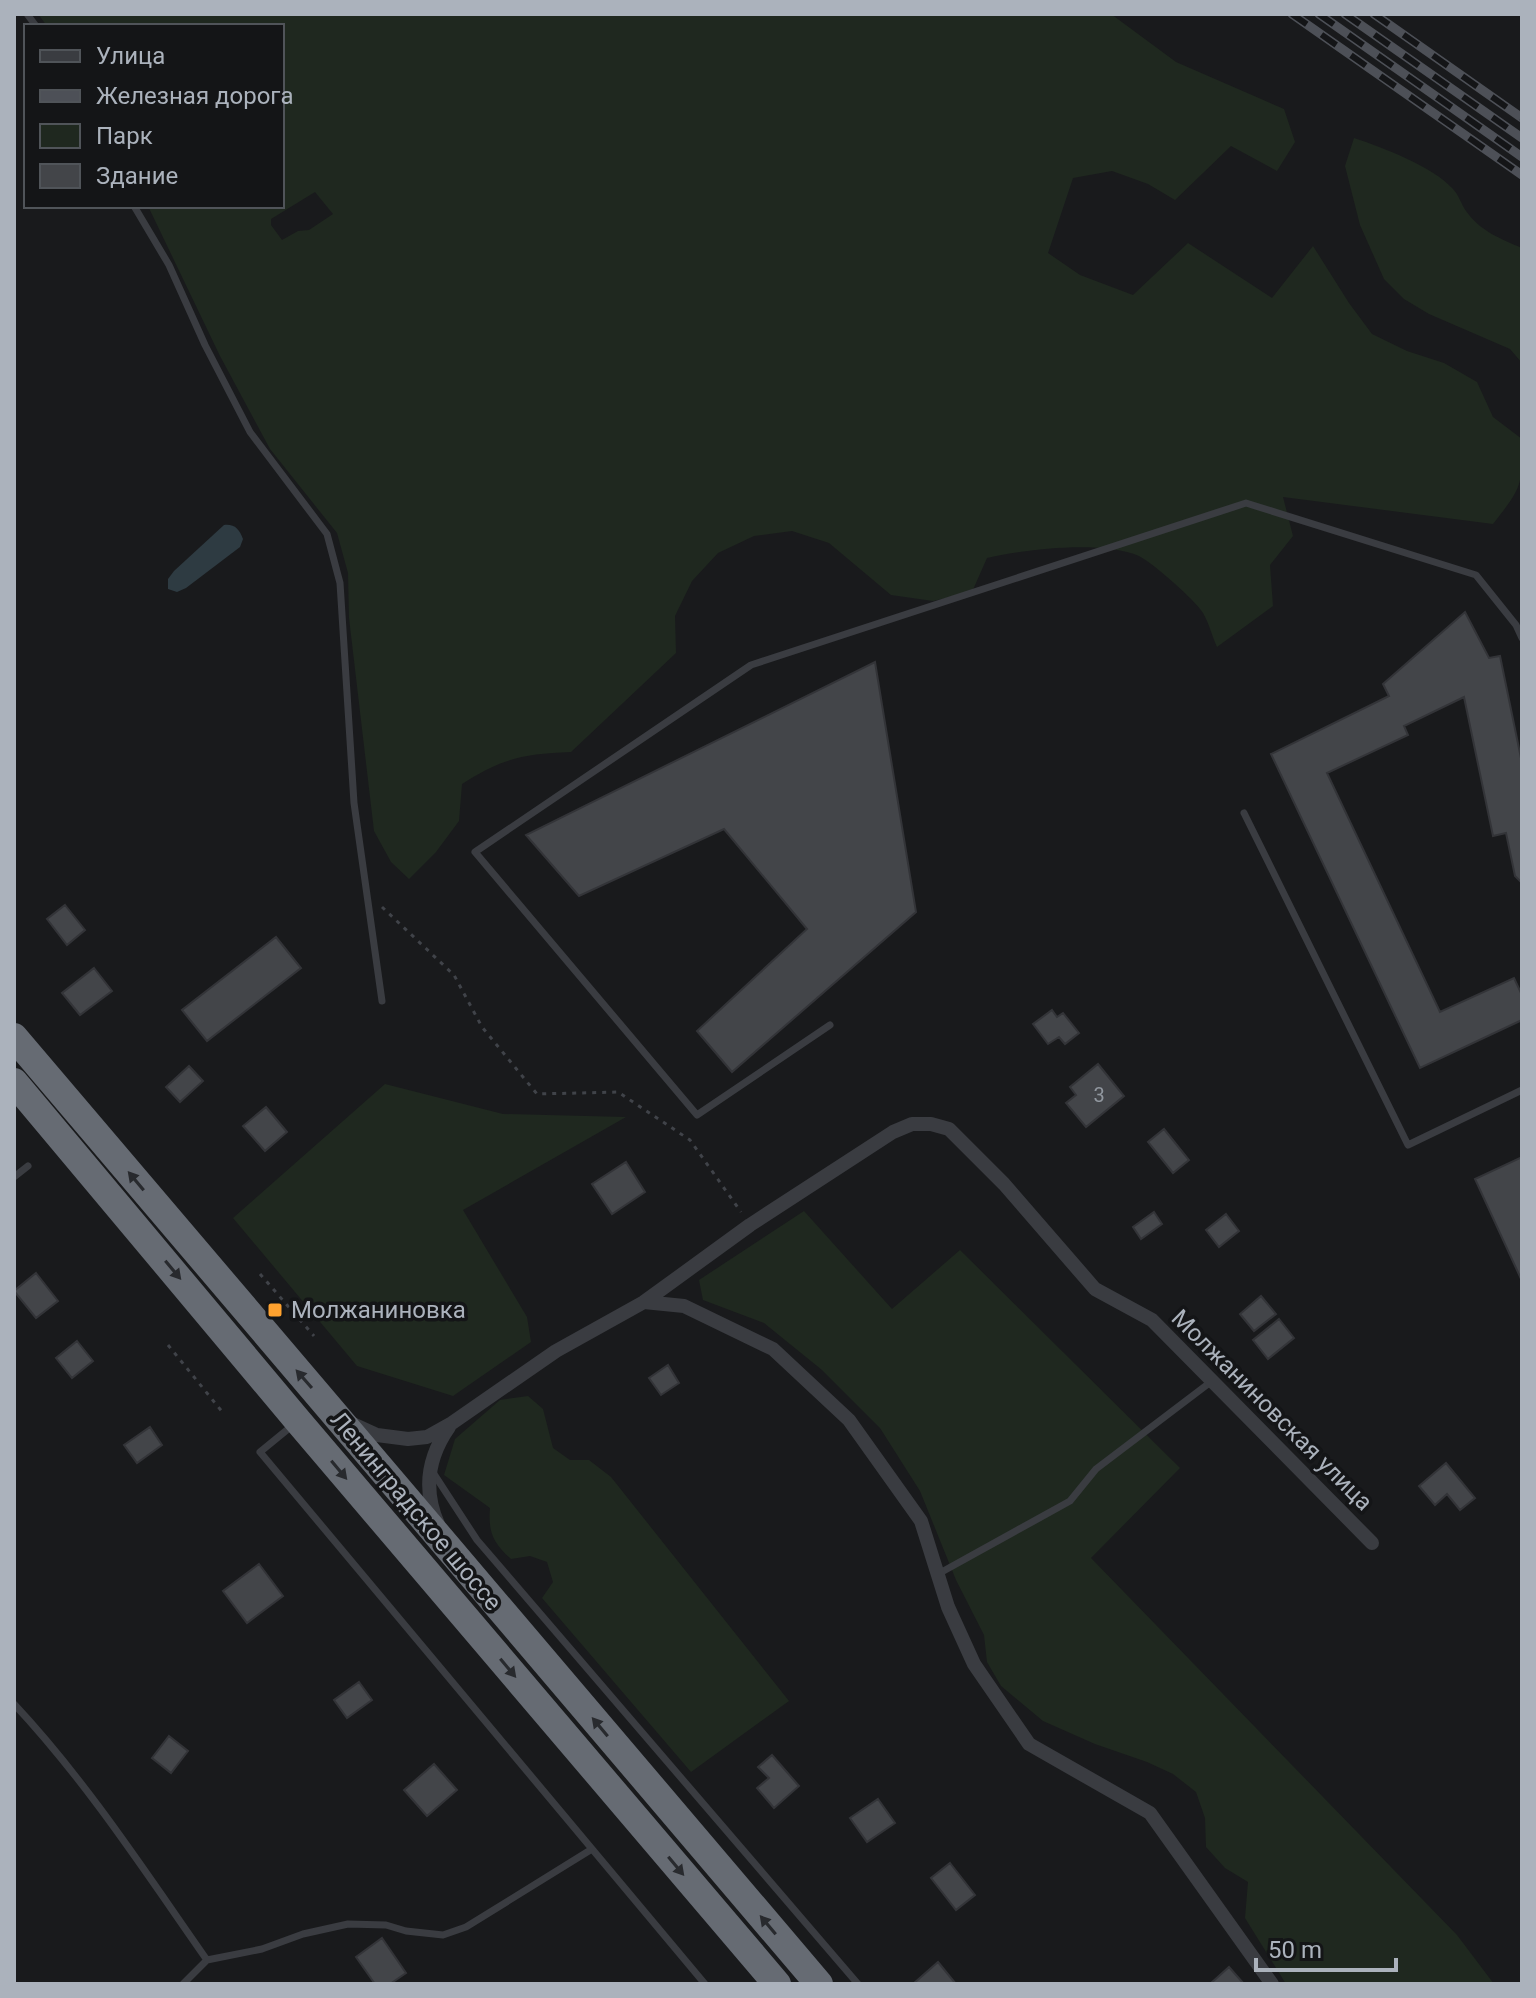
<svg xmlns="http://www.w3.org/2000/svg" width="1536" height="1998" viewBox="0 0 1536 1998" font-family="Roboto,sans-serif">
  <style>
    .green { fill: #1f281f; fill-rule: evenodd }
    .water { fill: #2e3b42 }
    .building { fill: #434549; stroke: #333438; stroke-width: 2 }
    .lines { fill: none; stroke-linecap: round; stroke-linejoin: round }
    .path { stroke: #404349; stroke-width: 3; stroke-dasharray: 4 6; stroke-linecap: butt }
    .lane { stroke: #3a3c41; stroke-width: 7 }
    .street { stroke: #3a3c41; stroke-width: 14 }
    .highway { stroke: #666b73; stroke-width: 28 }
    .rail-casing { stroke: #4d5057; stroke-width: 9 }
    .rail { stroke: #141517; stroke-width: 6; stroke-dasharray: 18; stroke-linecap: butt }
    .oneway { fill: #282a2e }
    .poi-dot { fill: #ffa22f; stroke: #141517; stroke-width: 3 }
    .labels { text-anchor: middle; stroke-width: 7; stroke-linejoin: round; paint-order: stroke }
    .number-label { font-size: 20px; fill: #91979f }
    .poi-label { font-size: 24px; fill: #abb2bc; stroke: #141517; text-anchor: start }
    .street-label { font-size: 24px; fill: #abb2bc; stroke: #141517 }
  </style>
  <rect width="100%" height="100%" fill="#191a1c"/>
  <path class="green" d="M38,14h1073l65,48 108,47 11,33 -18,29 -46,-25 -56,54 -27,-16 -36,-13 -39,7 -25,75 32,22 53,20 55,-52 84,55 41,-52 36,57 23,31 35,17 37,12 33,19 16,35 29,22c0,47 1,47 -29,85l-210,-27 10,39 -23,29 3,41 -56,41c-5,-11 -8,-24 -14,-34 -8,-13 -50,-50 -64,-57 -36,-16 -114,-7 -152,2l-15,34 -39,9 -42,-6 -62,-52 -37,-12 -38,5 -36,17 -26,28 -17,35 1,37 -105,99c-48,2 -68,6 -109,32l-3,37 -23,31 -27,27 -18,-17 -17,-31 -25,-213 -1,-45 -11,-40 -67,-84 -50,-93 -72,-150h134v-180h-235zM315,192l18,22 -24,16 -11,1 -16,9 -11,-15v-6z
    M1354,138c30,10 78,28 99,51 6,6 8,15 13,22 14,20 35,28 56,37v115l-12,-14 -81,-35 -25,-15 -20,-20 -24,-54 -15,-59z
    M385,1084l118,30 123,3 -163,93 64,107 4,25 -78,54 -96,-30 -124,-148z
    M804,1211l88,98 68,-59 220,218 -89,90 366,377 37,49h-208l-41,-66 3,-36 -23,-14 -19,-21 -1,-29 -9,-26 -23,-18 -26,-12 -52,-18 -52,-23 -42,-35 -14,-24 -3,-27 -28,-55 -36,-89 -40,-63 -58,-58 -58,-47 -61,-23 -4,-20z
    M528,1396l15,13 10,39 17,12h19l22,17 178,224 -98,71 -149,-174 11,-16 -6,-20 -17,-6 -19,3c-18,-16 -23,-27 -21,-51l-46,-33 11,-36 45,-39z"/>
  <path class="water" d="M224,525c11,-1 15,4 19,14l-3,8 -54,41 -9,4 -9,-3v-10l6,-8z"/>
  <path class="building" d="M1465,612l24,46 11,-2 22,107v120l-7,-7 -9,-43 -13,3 -29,-139 -60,29 4,9 -81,38 113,239 74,-34 8,17v25l-102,48 -149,-314 118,-58 -6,-12z
    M875,662l41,250 -184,160 -35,-41 110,-102 -83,-100 -145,67 -53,-61z
    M65,905l20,25 -18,15 -20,-26z
    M276,937l25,31 -94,73 -25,-31z
    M94,968l18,23 -32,24 -18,-22z
    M1052,1010l5,7 6,-4 16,20 -14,11 -6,-7 -11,7 -15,-20z
    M1098,1064l26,32 -38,31 -20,-24 10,-8 -6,-8z
    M189,1066l14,15 -23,21 -14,-15z
    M266,1107l21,25 -22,19 -22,-25z
    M1164,1129l25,31 -16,13 -25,-31z
    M1522,1157v124l-47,-102z
    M626,1162l19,30 -33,22 -20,-30z
    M1154,1212l8,12 -21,15 -8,-12z
    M1226,1214l13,17 -20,16 -13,-17z
    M36,1273l22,28 -22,17 -22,-27z
    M1261,1296l15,18 -22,17 -14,-17z
    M1279,1319l15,19 -26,21 -15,-19z
    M77,1341l16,20 -21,17 -16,-20z
    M668,1365l11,18 -18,12 -12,-17z
    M150,1427l12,18 -25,18 -13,-18z
    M1446,1463l29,35 -15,12 -13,-16 -12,11 -16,-19z
    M259,1564l24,32 -36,27 -24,-32z
    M359,1682l13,18 -25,18 -13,-18z
    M169,1736l19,15 -17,22 -19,-15z
    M772,1755l27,31 -25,22 -17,-20 12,-10 -11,-11z
    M434,1764l23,26 -30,26 -23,-26z
    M878,1799l17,24 -28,19 -17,-24z
    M950,1863l25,32 -19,15 -25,-32z
    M382,1938l24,35 -16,11h-15l-19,-27z
    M938,1962l18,22h-43z
    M1229,1967l15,17h-34z"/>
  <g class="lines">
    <path class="path" d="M382,907l72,68 28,52 55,67 81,-2 72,48 51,72
      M260,1274l54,62
      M168,1345l56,69"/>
    <path class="lane" d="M27,14l9,12
      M134,206l35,59 36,80 45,87 77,102 13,49 14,220 28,198
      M1244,813l164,332 114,-55
      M830,1025l-133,90 -222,-263 276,-187 495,-162 230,72 40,50 6,13
      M14,1177l14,-11
      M293,1425l-33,27 445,532
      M432,1471l45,69 381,444
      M938,1574l132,-73 26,-32 116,-88
      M14,1704c73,78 132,169 193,256l-24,24
      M207,1960l55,-11 41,-15 45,-10 38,1 20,6 37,4 23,-8 126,-78"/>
    <path class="street" d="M644,1302l40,4 89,43 76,71 72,101 27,86 26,57 55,80 121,69 122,171
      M353,1424l24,11 31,4 19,-2 25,-14 104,-72 88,-49 106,-77 143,-93 19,-8h19l18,5 55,55 91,105 57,31 220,223
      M438,1524c-15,-34 -10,-67 11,-97"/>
    <path class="highway" d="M14,1037l805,947
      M14,1082l284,339 479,563"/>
    <defs>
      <path id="rail" d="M1292,14l230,161
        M1319,14l203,143
        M1345,14l177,124
        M1374,14l148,104"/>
    </defs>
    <use href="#rail" class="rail-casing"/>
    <use href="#rail" class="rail"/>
  </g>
  <defs><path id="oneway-solid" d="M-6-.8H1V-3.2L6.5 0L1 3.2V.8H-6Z" transform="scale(2)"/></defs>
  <g class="oneway">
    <use href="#oneway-solid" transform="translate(136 1181) rotate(-130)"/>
    <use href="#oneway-solid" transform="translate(173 1270) rotate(50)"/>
    <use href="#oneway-solid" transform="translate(304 1379) rotate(-131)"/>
    <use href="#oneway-solid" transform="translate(339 1470) rotate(50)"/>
    <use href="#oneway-solid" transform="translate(508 1668) rotate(50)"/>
    <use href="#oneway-solid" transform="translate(600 1727) rotate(-130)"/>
    <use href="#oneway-solid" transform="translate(676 1866) rotate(50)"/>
    <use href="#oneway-solid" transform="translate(768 1925) rotate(-130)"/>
  </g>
  <rect class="poi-dot" x="267" y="1302" width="16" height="16" rx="4"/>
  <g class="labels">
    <g class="number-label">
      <text x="1099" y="1102">3</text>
    </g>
    <g class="poi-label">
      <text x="291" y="1318">Молжаниновка</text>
    </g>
    <g class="street-label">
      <text transform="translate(1272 1410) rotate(45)" y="8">Молжаниновская улица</text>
      <text transform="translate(416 1511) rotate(50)" y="8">Ленинградское шоссе</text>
    </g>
  </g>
  <rect width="1536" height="1998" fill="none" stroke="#abb2bc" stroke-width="32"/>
  <rect x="24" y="24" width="260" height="184" fill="#141517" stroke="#505459" stroke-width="2"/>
  <rect x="40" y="50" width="40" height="12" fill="#3a3c41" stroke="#505459" stroke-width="2"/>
  <text x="96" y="64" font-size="24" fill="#abb2bc">Улица</text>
  <rect x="40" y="90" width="40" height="12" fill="#4d5057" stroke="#505459" stroke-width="2"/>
  <text x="96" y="104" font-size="24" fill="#abb2bc">Железная дорога</text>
  <rect x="40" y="124" width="40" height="24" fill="#1f281f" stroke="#505459" stroke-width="2"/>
  <text x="96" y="144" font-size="24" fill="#abb2bc">Парк</text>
  <rect x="40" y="164" width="40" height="24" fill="#434549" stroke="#505459" stroke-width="2"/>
  <text x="96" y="184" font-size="24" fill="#abb2bc">Здание</text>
  <path d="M1256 1958v12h140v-12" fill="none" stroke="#abb2bc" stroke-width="4"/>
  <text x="1268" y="1958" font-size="24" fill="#abb2bc" stroke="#141517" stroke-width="6" paint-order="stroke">50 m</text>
</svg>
